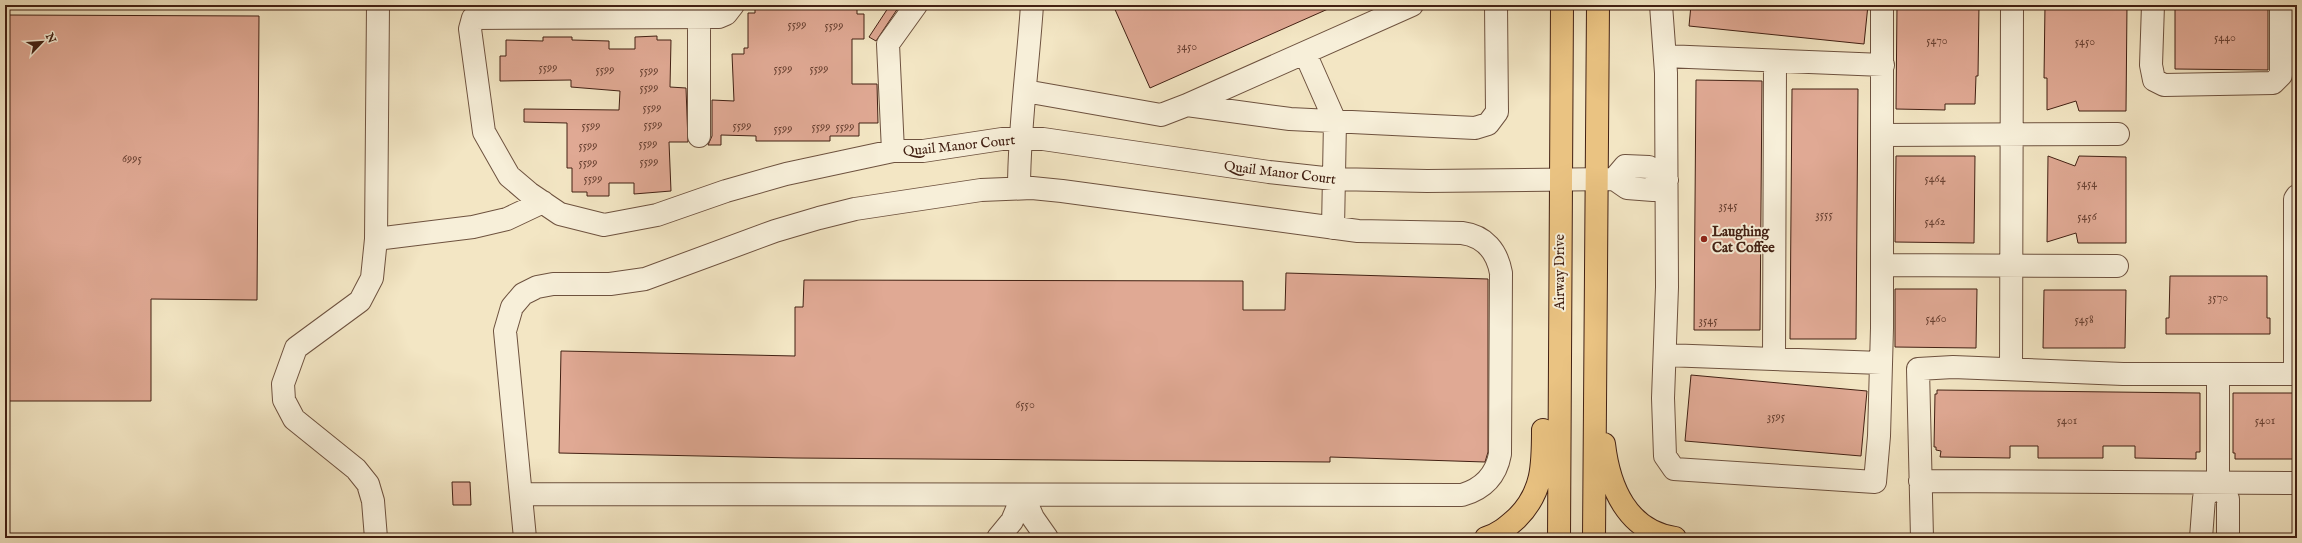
<svg xmlns="http://www.w3.org/2000/svg" width="2302" height="543" viewBox="0 0 2302 543" font-family="'IM FELL English',serif">
  <style>
    .building { fill: #e0a994; stroke: #422013 }
    .lines { fill: none; stroke-linecap: round; stroke-linejoin: round }
    .minor-casing { stroke: #6e523f; stroke-width: 24 }
    .major-casing { stroke: #422013; stroke-width: 24 }
    .minor { stroke: #f7efd9; stroke-width: 22 }
    .major { stroke: #eac382; stroke-width: 22 }
    .poi-dot { fill: #8f2418; stroke: #f7efd9; stroke-width: 1.5 }
    .labels { text-anchor: middle; stroke-width: 4; stroke-linejoin: round; paint-order: stroke }
    .number-label { font-size: 12px; fill: #6a4233 }
    .street-label { font-size: 14px; fill: #422013; stroke: #f7efd9 }
    .poi-label { font-size: 14px; font-weight: bold; fill: #422013; stroke: #f7efd9; text-anchor: start }
  </style>
  <rect width="100%" height="100%" fill="#f3e6c4"/>
  <filter id="stains"><feTurbulence type="fractalNoise" baseFrequency=".005" numOctaves="4"/><feColorMatrix values="0 0 0 0 .2 0 0 0 0 .09 0 0 0 0 .02 0 0 0 .5 -.17"/></filter>
  <radialGradient id="worn" r=".72"><stop offset=".6" stop-color="#630" stop-opacity="0"/><stop offset="1" stop-color="#630" stop-opacity=".3"/></radialGradient>
  <path class="building" d="M755,5h102v9h7v25h-12v45h25l1,39h-19v13h-29v5h-74v-5l-35,-1v10h-13l4,-9v-36l22,1 -2,-47h12v-6h4v-35h7z
    M890,5l8,3 -22,33 -7,-4z
    M1113,5h224l-187,83z
    M1691,5h177l-4,39 -175,-18z
    M1897,5h82l-1,71h-2l-1,28h-30v6l-49,-1z
    M2045,5h82l-1,106h-47l-3,-10 -29,9v-32h-3z
    M2175,5h93v65l-93,-1z
    M5,15l254,1 -2,284 -106,-1v102h-146z
    M657,36v4h14l-1,47 16,1 2,54h-19l2,49 -37,3v-11h-25v13h-22v-4h-15v-24h-5v-45l-43,-1v-13l95,1 1,-19 -49,-4v-7l-71,1v-25h6v-16l37,1v-4h29v3l37,1v8h26v-12z
    M1696,80l66,1 -2,249h-66z
    M1792,89h66l-2,250h-66z
    M1896,156h79l-1,87 -79,-1z
    M2048,156l27,10 4,-10 47,1v86h-48l-2,-10 -29,9z
    M1286,273l202,6v173l-3,10 -155,-5v5l-535,-4 -236,-5 2,-102 234,5v-49h8l1,-27 439,1v29h42z
    M2170,276h97v42h3v16h-104v-16h3z
    M1895,289h82l-1,59 -81,-1z
    M2044,290h82l-1,58h-82z
    M1691,375l176,16 -6,65 -176,-15z
    M1937,390l263,3v59h-4v7l-61,-1v-12h-32v12h-65v-12h-28v12l-70,-1 1,-6 -5,-1v-3h-2l1,-53h2z
    M2233,393h64v66h-62v-6h-2z
    M452,482h18l1,23h-18z"/>
  <g class="lines">
    <defs>
      <path id="minor" d="M733,5l-7,9 -7,3 -246,1 -3,11 14,103 25,44 20,17 31,21 44,11 53,-10 69,-24 60,-17 107,-23h30l79,-12h41l226,33 64,7 94,2 187,-2 13,9 26,2 14,-10 -18,-13 -24,-1 -11,13
        M1661,5l5,68 1,214 -4,111 2,58 9,13 201,13 4,-46 3,-108v-323
        M2153,5l-2,60 3,15 10,5 109,-2 8,-8v-70
        M1305,53l30,68 -2,107
        M1665,56l218,9
        M1025,91l136,24 26,-10 103,14 185,9 13,-4 9,-12 -1,-107
        M1187,105l225,-100
        M1883,135l235,-1
        M699,136v-119
        M893,151l-5,-107 28,-39
        M1019,188c0,-61 9,-122 13,-183
        M376,239l97,-12 34,-8 36,-17
        M1882,265l235,1
        M1665,355l216,8
        M1774,359l1,-298
        M2011,369l1,-364
        M2295,374v-175l2,-3
        M1920,481l377,2
        M2218,483v-109
        M521,494l941,1c21,-6 34,-19 38,-41l1,-181c-4,-22 -16,-37 -39,-40l-104,-2 -296,-40 -30,-3 -51,2 -126,19 -36,9 -44,13 -130,48 -35,5h-57l-16,3 -14,7 -11,13 -7,24 20,207
        M1023,495l10,23 14,20
        M376,538l-3,-37 -5,-17 -12,-15 -62,-50 -10,-19 -1,-16 13,-36 64,-47 12,-23 4,-39 2,-234
        M998,538l14,-17 11,-26
        M1922,538l-4,-169 35,-2 170,7h174
        M2201,538l3,-40 14,-15 10,16v39"/>
      <path id="major" d="M1604,444c5,43 23,87 71,94
        M1486,538c13,-4 21,-11 31,-20 26,-26 26,-53 26,-88
        M1559,538l3,-533
        M1594,538l4,-533"/>
    </defs>
    <use href="#minor" class="minor-casing"/>
    <use href="#major" class="major-casing"/>
    <use href="#minor" class="minor"/>
    <use href="#major" class="major"/>
  </g>
  <circle class="poi-dot" cx="1704" cy="239" r="4"/>
  <g class="labels">
    <g class="number-label">
      <text x="797" y="28">5599</text>
      <text x="834" y="29">5599</text>
      <text x="2225" y="41">5440</text>
      <text x="1937" y="44">5470</text>
      <text x="2085" y="45">5450</text>
      <text x="1187" y="50">3450</text>
      <text x="548" y="71">5599</text>
      <text x="783" y="72">5599</text>
      <text x="819" y="72">5599</text>
      <text x="605" y="73">5599</text>
      <text x="649" y="74">5599</text>
      <text x="649" y="91">5599</text>
      <text x="652" y="111">5599</text>
      <text x="653" y="128">5599</text>
      <text x="591" y="129">5599</text>
      <text x="742" y="129">5599</text>
      <text x="821" y="130">5599</text>
      <text x="845" y="130">5599</text>
      <text x="783" y="132">5599</text>
      <text x="648" y="147">5599</text>
      <text x="588" y="149">5599</text>
      <text x="132" y="162">6995</text>
      <text x="649" y="165">5599</text>
      <text x="588" y="166">5599</text>
      <text x="593" y="182">5599</text>
      <text x="1935" y="182">5464</text>
      <text x="2087" y="187">5454</text>
      <text x="1728" y="209">3545</text>
      <text x="1824" y="218">3555</text>
      <text x="2087" y="220">5456</text>
      <text x="1935" y="225">5462</text>
      <text x="2218" y="301">3570</text>
      <text x="1936" y="322">5460</text>
      <text x="2084" y="323">5458</text>
      <text x="1708" y="324">3545</text>
      <text x="1025" y="408">6550</text>
      <text x="1776" y="420">3595</text>
      <text x="2067" y="424">5401</text>
      <text x="2265" y="424">5401</text>
    </g>
    <g class="street-label">
      <text transform="translate(959 145) rotate(-6)" y="5">Quail Manor Court</text>
      <text transform="translate(1280 172) rotate(7)" y="5">Quail Manor Court</text>
      <text transform="translate(1559 272) rotate(-90)" y="5">Airway Drive</text>
    </g>
    <g class="poi-label">
      <text x="1712" y="236">Laughing<tspan x="1712" dy="16">Cat Coffee</tspan></text>
    </g>
  </g>
  <rect width="2302" height="543" fill="none" stroke="#f3e6c4" stroke-width="20"/>
  <rect x="6" y="6" width="2290" height="531" fill="none" stroke="#422013" stroke-width="2"/>
  <rect x="10" y="10" width="2282" height="523" fill="none" stroke="#422013"/>
  <g transform="translate(42 42) rotate(65)" stroke="#f7efd9" stroke-width="3" paint-order="stroke">
  <path d="M0-3L7 15L0 10L-7 15Z" fill="#422013"/>
  <text y="-6" font-size="11" font-weight="bold" text-anchor="middle" fill="#422013">N</text>
  </g>
  <rect width="100%" height="100%" filter="url(#stains)"/>
  <rect width="100%" height="100%" fill="url(#worn)"/>
</svg>
